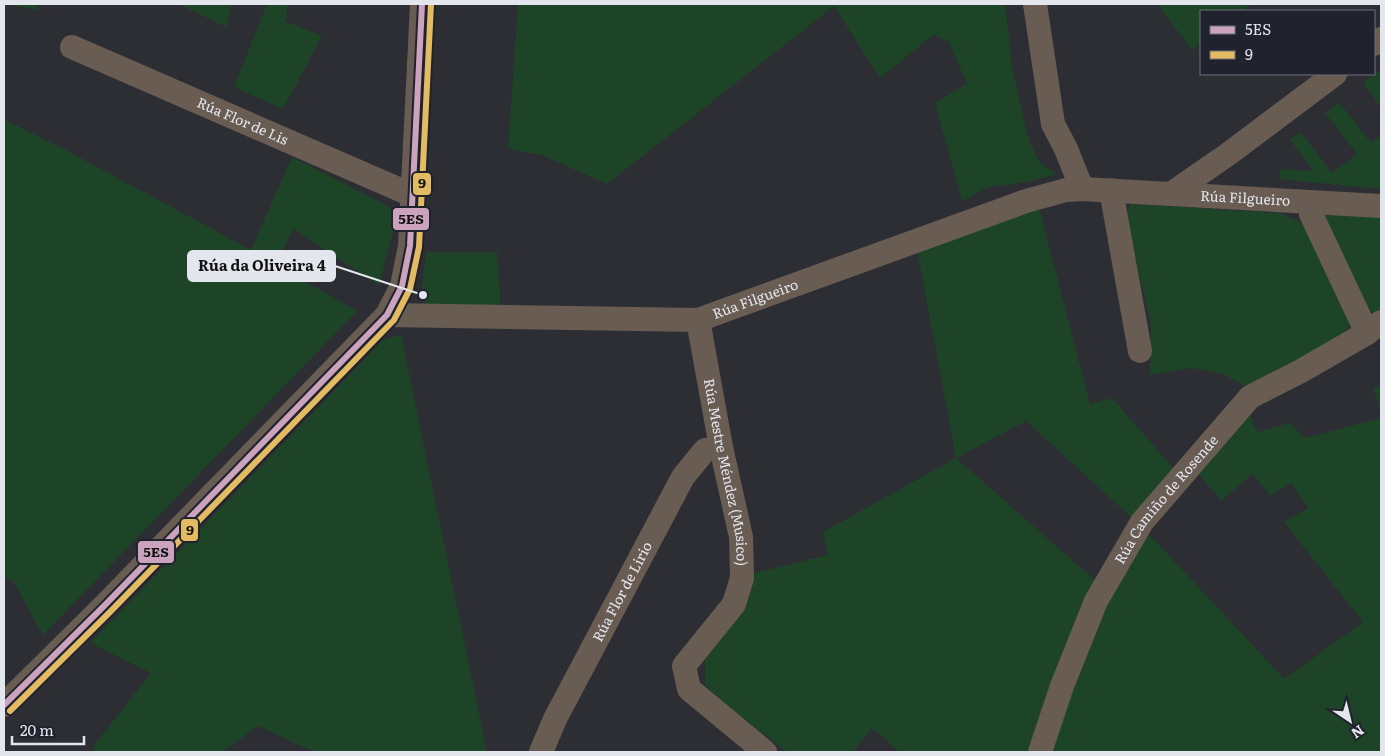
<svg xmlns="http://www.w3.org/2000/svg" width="1385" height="756" viewBox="0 0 1385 756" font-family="Literata,serif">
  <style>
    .green { fill: #1d4427 }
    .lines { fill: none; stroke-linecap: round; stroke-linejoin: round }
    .minor { stroke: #685c53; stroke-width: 24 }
    .bus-1-casing { stroke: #20232d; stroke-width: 10 }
    .bus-2-casing { stroke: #20232d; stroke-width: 10 }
    .bus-1 { stroke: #cba3bd; stroke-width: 6 }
    .bus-2 { stroke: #e3bb63; stroke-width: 6 }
    .labels { text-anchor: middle; stroke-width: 4.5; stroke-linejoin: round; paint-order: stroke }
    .street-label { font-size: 14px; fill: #e4e6ed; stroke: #20232d }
    .leader { fill: none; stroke: #e4e6ed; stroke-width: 2 }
    .callout-dot { fill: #e4e6ed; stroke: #20232d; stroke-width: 2 }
    .callout { fill: #e4e6ed; stroke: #e4e6ed; stroke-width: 2 }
    .callout-label { font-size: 15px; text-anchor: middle; font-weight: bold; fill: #111 }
    .line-badge { stroke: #20232d; stroke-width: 2 }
    .pale-badge-label { font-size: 14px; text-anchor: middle; font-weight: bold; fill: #111 }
  </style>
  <rect width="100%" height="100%" fill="#2d2e34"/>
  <path class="green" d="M6,4h32l-1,6z
    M178,4h54l-6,23z
    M267,4h21l-3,17 37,15 -39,73 -49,-22z
    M518,4h487l8,68 14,62 11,27 18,13 -28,8 -40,5 -26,14 -27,-98 32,-19 -18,-42 -16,-7 -53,43 -46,-72 -227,178 -65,-29 -34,-6z
    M1157,4h95l-10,7h-41v31l-9,8z
    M1379,71l2,3v33l-18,-24z
    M1339,102l32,41 10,-8v51l-3,3 -99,-10 2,-10 33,2 -24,-31 11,-8 31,41 25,-19 -32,-41z
    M5,120l59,29 187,101 41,-93 98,50 8,7 -19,71 -86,-56 -17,36 81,46 -314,324 -30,-54 -9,-4v-452z
    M1131,204l149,9 22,10 46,90 1,12 -8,12 -96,49 -22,-12 -31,-6 -42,7 1,-52 -26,-107z
    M1039,208l51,196 22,-6 61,70 -40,51 -107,-98 -70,37 141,124 -67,170h-131l-27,-24 -19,24h-66l-58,-45 -24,-22v-29l39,-53 11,-30 73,-18 -5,-23 133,-74 -39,-209z
    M1325,212l56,3v97l-3,2 -13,-5 -44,-91z
    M426,252h71l4,57 -75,-3 -5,-9z
    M401,335l86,417h-173l-56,-26 -36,26h-130l4,-9 55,-70 -61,-30 294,-304z
    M1381,385v24l-8,-20z
    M1250,415l7,17 33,-9 15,15 76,-20v334h-332l58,-157 40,-63 137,147 79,-57 -79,-100 24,-14 -17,-25 -21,13 -17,-23 -32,28 -22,-27z"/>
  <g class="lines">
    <g class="minor">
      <path d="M1035,4l18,120 13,25 16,40"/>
      <path d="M1374,44l7,-5"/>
      <path id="s1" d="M72,47l340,148"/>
      <path d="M1111,190l29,161"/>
      <path d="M1172,193l55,-38 108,-81"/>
      <path d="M1311,202v12l56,119"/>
      <path id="s2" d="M387,315l311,5 328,-119 40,-11 16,-1 299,17"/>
      <path id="s3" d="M698,320l23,127 20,90 1,41 -8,26 -50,62 5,23 76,63"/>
      <path d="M4,705l100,-99 283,-291 15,-29 8,-40 12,-242"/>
      <path id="s4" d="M541,752l14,-33 128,-242 22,-27 16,-3"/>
      <path id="s5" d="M1040,752l22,-66 34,-85 46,-79 108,-125 51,-26 66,-38 14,-11"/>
    </g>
    <defs>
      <path id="bus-1" d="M4,705l100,-99 283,-291 15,-29 8,-40 12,-242"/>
      <path id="bus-2" d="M10,711l100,-99 284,-292 16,-31 9,-42 12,-243"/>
    </defs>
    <use href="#bus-1" class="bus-1-casing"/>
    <use href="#bus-2" class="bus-2-casing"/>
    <use href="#bus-1" class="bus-1"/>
    <use href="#bus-2" class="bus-2"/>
  </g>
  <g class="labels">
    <g class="street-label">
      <text dy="5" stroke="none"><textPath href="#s1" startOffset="186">Rúa Flor de Lis</textPath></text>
      <text dy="5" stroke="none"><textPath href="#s2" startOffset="881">Rúa Filgueiro</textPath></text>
      <text dy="5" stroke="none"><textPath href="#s2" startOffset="372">Rúa Filgueiro</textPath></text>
      <text dy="5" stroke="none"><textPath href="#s3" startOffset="155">Rúa Mestre Méndez (Musico)</textPath></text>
      <text dy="5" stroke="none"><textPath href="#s5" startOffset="285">Rúa Camiño de Rosende</textPath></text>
      <text dy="5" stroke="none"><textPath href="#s4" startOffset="180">Rúa Flor de Lirio</textPath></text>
    </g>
  </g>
  <path class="leader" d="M423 295L335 266"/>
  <circle class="callout-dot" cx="423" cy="295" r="5"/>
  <rect class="callout" x="188" y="251" width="147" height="30" rx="5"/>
  <g class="callout-label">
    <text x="262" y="271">Rúa da Oliveira 4</text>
  </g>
  <g class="line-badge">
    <rect x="412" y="172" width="20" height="24" rx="5" fill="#e3bb63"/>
    <rect x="392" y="207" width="38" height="24" rx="5" fill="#cba3bd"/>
    <rect x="180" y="518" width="19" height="24" rx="5" fill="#e3bb63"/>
    <rect x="137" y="540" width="38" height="24" rx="5" fill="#cba3bd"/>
  </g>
  <g class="pale-badge-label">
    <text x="422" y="188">9</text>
    <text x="411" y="224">5ES</text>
    <text x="190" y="535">9</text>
    <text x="156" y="557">5ES</text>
  </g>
  <rect width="1385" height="756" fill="none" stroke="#e4e6ed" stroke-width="10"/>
  <rect x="1200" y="10" width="175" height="65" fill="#20232d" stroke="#6e717a"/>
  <rect x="1210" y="26" width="25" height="8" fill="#cba3bd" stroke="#6e717a"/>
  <text x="1245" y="35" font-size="15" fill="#e4e6ed">5ES</text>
  <rect x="1210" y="51" width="25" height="8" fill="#e3bb63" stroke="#6e717a"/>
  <text x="1245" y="60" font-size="15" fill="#e4e6ed">9</text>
  <g transform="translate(1350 721) rotate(145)" stroke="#20232d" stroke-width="4" paint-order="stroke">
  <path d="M0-4L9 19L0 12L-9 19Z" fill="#e4e6ed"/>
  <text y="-8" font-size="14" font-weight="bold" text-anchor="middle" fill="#e4e6ed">N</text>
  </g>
  <path d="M12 736v8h72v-8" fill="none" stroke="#e4e6ed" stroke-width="2.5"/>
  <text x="20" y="736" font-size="15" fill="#e4e6ed" stroke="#20232d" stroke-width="4" paint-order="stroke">20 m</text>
</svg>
